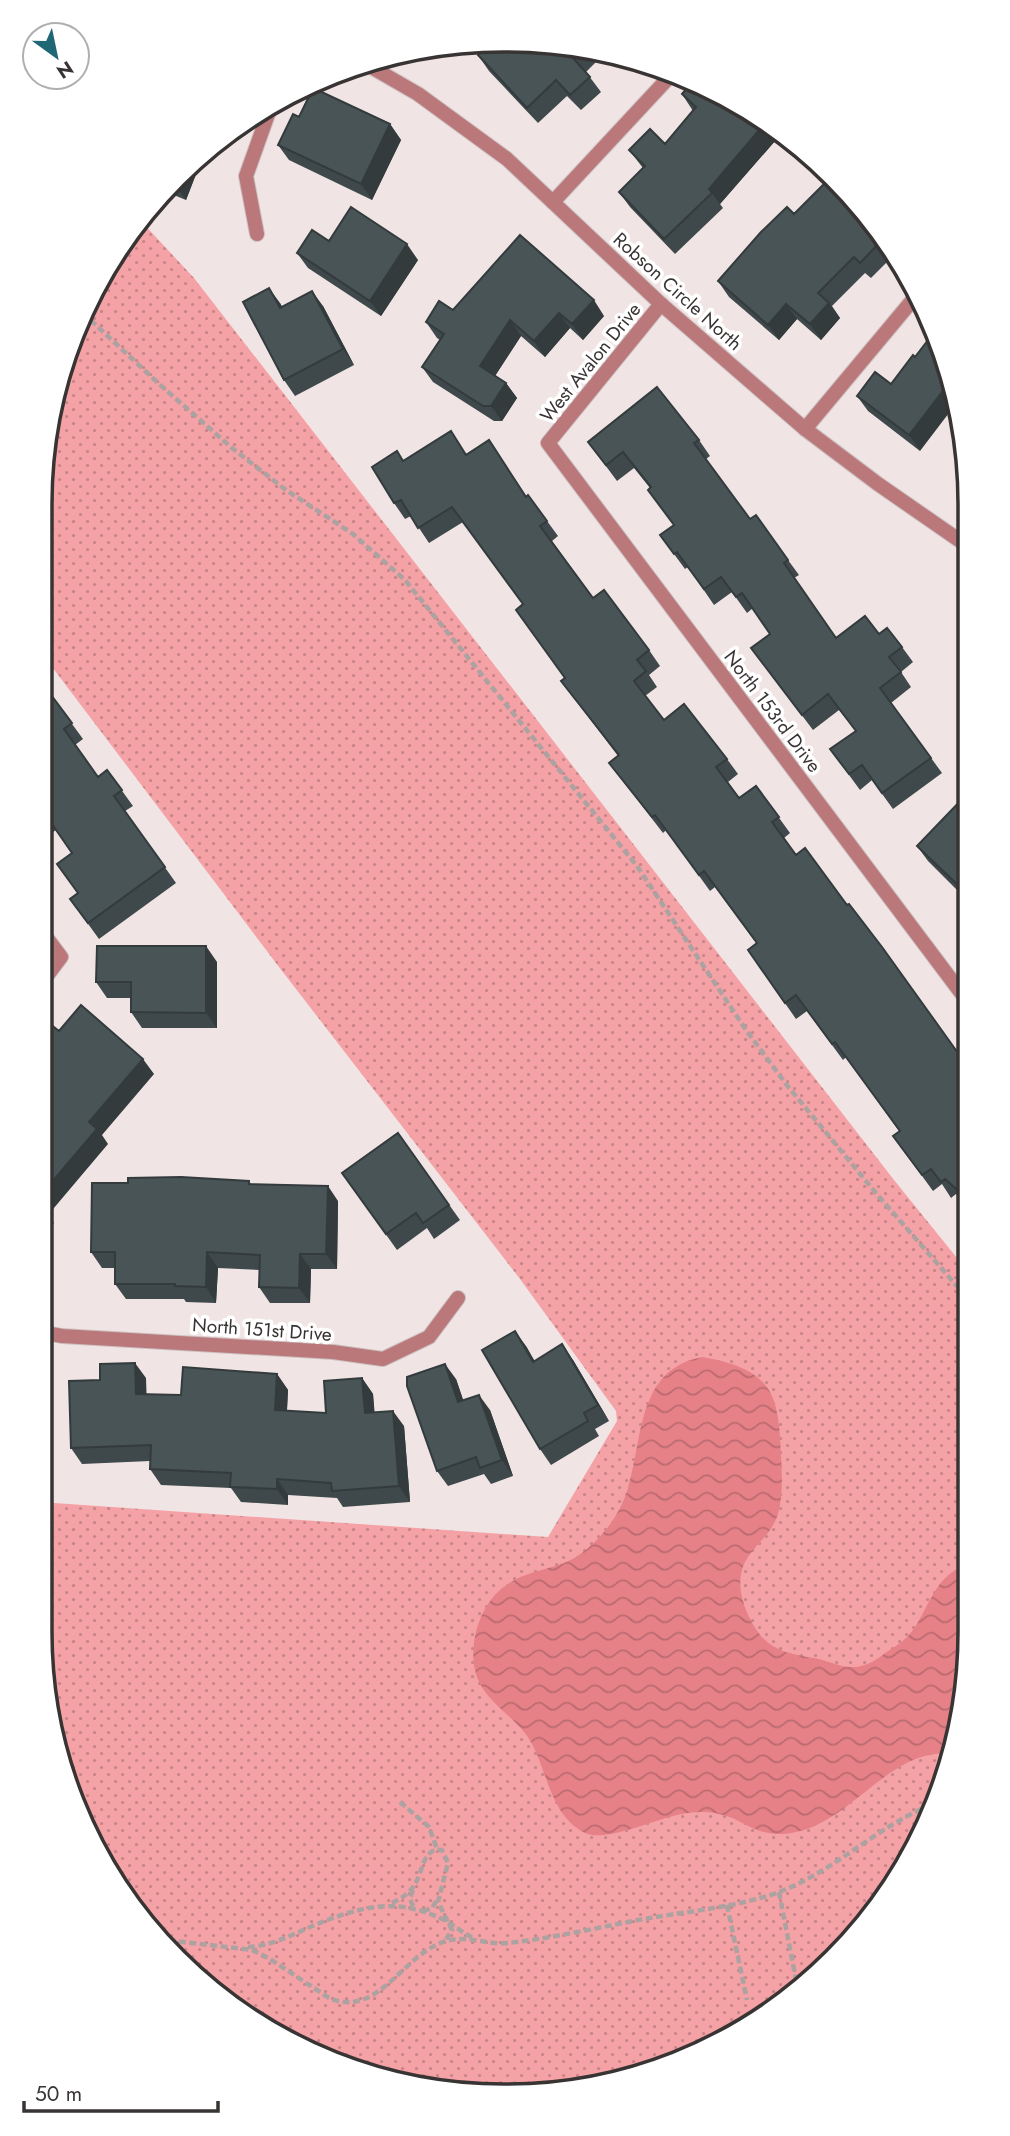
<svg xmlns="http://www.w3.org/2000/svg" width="1010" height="2136" viewBox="0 0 1010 2136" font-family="Jost,sans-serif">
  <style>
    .grass { fill: url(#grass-dots) }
    .water { fill: url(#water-waves) }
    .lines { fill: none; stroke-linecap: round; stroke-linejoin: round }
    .stream { stroke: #e68188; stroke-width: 8 }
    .minor-casing { stroke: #ccc1c1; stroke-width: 16 }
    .tertiary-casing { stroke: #ccc1c1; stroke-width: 16 }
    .path { stroke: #aca2a2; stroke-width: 4.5; stroke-dasharray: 7 3.5; stroke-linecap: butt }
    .minor { stroke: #ba787b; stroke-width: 14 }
    .tertiary { stroke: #ba787b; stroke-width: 14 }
    .wall { fill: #3f484b }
    .shaded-wall { fill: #333b3d }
    .building { fill: #495457; stroke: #333b3d; stroke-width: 2 }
    .labels { text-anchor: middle; stroke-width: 7; stroke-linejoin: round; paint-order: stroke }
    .street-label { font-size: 19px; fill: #393434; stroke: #fff }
    .rim { fill: none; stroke: #393434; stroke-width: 3.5 }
  </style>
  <defs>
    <pattern id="grass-dots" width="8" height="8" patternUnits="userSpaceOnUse" patternTransform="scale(1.75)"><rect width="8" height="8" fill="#f5a2a6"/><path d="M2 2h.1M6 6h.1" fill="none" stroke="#c78588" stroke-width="1.8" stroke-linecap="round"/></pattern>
    <pattern id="water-waves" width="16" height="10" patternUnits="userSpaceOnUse" patternTransform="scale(1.75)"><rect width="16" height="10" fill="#e68188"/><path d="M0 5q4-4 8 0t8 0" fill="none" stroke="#bb6a70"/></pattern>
  </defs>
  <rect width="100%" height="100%" fill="#f1e4e4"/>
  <path class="grass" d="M140,220l54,58 700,902 63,78 12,10 1,363 -9,91 -26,86 -81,130 -117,96 -83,37 -88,21 -151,-5 -142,-53 -118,-97 -53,-74 -37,-82 -25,-150v-129l508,35 69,-116 -1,-10 -96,-132 -241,-312 -239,-316v-146l9,-90 26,-87 43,-81z"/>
  <path class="water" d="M703,1357c68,13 76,34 78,99 1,18 2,40 -3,58 -6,20 -23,30 -33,48 -12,23 1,55 16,74 16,18 37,19 58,23 12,3 23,9 36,8 11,-1 20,-6 29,-13 8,-6 18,-11 25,-19 20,-23 25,-64 61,-70 0,64 0,128 -19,189 -64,-7 -102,76 -168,80 -31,1 -39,-15 -64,-20 -12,-3 -26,-2 -37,0 -25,4 -76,29 -97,19 -34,-17 -37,-59 -53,-89 -14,-28 -50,-41 -57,-74 -5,-21 1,-48 13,-66 28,-41 67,-27 99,-55 19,-16 34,-37 41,-61 15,-50 9,-120 75,-131z"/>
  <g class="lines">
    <path class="stream" d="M92,1841l6,6 14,29"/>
    <defs>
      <path id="minor" d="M553,202l120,-129
        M257,234l-11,-58 25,-70
        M661,304l-113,139 420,559
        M805,429l111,-133
        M40,985l21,-28 -21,-28
        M40,1332l22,4 271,16 50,7 46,-22 29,-39"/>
      <path id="tertiary" d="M366,64l52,30 89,65 154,145 144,125 73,55 88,61"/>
    </defs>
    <use href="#minor" class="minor-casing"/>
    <use href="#tertiary" class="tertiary-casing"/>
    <path class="path" d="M83,313l75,70 74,65 54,42 67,44 52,46 232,286 109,164 40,54 89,108 94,108
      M969,1484l-2,13 2,16
      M400,1802l29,25 8,22
      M413,1890l-3,9 4,9
      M779,1892l18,93
      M392,1903c10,-5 18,-10 23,-19 8,-13 8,-37 27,-34l6,13 -10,39 14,28 -6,9
      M727,1905l20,95
      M423,1911l9,-3 5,-8
      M158,1939l94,11 18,9 59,39c50,21 73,-44 117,-57 21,-6 41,4 62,2 46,-5 92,-16 136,-24 40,-7 82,-11 120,-22 66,-19 110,-71 172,-94
      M248,1947c22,-1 42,-11 62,-20 46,-19 83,-31 130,-9 12,6 22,14 33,20"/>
    <use href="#minor" class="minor"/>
    <use href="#tertiary" class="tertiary"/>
  </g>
  <path class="wall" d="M505,40l90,9 11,3 -20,20 15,20 -20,18 -14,-14 -29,27 -49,-52 -11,-16z
    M693,81l89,52 -62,71 3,4 -48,46 -45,-47 -11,-15 24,-24 -14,-18 36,-6 28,-33 -11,-17z
    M299,117l91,7 11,16 -29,60 -83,-40 -11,-15z
    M193,163l5,6 -12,31 -22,-9 12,-14z
    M794,214l89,24 10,18 -22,22 -6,-5 -33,33 8,12 -19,22 -24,-21 -18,21 -50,-43 -11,-16z
    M329,241l89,19 -37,56 -73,-48 -11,-15z
    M280,303l2,4 41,-1 31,59 -59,31 -11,-16z
    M453,310l151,6 -21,24 -13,-12 -25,29 -24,-21 -26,40 11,7 11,15 -15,23h-8l-61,-39 -11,-15 18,-27 -3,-2 -11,-16z
    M891,384l29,67 -52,-40 -11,-15z
    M489,440l37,56 2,-1 30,41 -6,5 41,57 56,52 11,16 -11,9 8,12 -12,9 19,24 63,39 11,15 -10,8 11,16 17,-12 34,47 -6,5 12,17 51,50 121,162v138l-12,-11 -5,4 -9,-14 -9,7 -40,-55 6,-5 -53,-74 -3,3 -36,-49 -11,8 -48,-69 9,-6 -42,-57 -5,4 -44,-61 -3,3 -54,-70 9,-7 -57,-75 3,-3 -41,-73 -60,-83 -34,21 -18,-27 -6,3 -11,-16 9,-42 63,-7z
    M699,440l11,16 -4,3 44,60 38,41 11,15 -5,3 42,60 43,-4 23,13 11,15 -12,10 10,15 -20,16 51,70 -49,36 -21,-29 -12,10 -30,-41 26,-18 -17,-21 -26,20 -62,-82 19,-14 -17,-26 -6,5 -15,-21 -18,13 -26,-38 -3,2 -25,-34 14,-10 -24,-37 -16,-20 -17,13 -29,-39z
    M40,680l43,59 -8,6 23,32 9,-7 26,36 -8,5 51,72 -77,56 -29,-40 8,-5 -6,-41 -16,-23 -16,11z
    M967,794v106l-39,-39 -11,-15z
    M217,962v66h-75l-11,-16v-14h-24l-11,-16z
    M398,1133l62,87 -26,19 -7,-11 -30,22 -55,-77z
    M249,1181l2,3 87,17 -1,68h-26l-1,34h-40l-11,-16 1,-17 -42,-2 -2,35 -30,-1 -2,-3h-58l-11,-15v-16h-13l-11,-16 37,-69z
    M526,1346l8,15 39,-1 36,61 -14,8 4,7 -48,29 -11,-16z
    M277,1374l11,16 -1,21 39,2 36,-35 11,16 1,18 30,14 6,76 -67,5 -6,-9 -49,-3v10l-47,-3 -10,-14 -70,-3 -11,-16v-8l-68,3 -11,-16 75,-70v16l35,1z
    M456,1379l7,21 27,10 23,66 -22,8 -7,-10 -36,12 -11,-15z"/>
  <path class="shaded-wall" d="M765,123l17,10 -62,71 -11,-15z
    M390,124l11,16 -29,60 -11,-16z
    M193,163l5,6 -12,31 -11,-16 4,-10z
    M871,220l2,2 9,14 -14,-13z
    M407,244l11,16 -37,56 -11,-15z
    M269,288l11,15 11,20 -11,-15z
    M312,291l11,15 31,59 -11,-16z
    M594,300l10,16 -21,24 -11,-16z
    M829,303l11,15 -19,22 -11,-16z
    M786,304l11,15 -18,21 -11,-15z
    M559,313l11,15 -25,29 -11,-16z
    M510,320l11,16 -30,46 -11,-16z
    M506,383l11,15 -15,23 -11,-15z
    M949,383l6,22 -35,46 -11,-16z
    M206,946l11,16v66l-11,-15z
    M143,1059l11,15 -52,61 6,9 -60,71 6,8 -14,17v-44l49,-74z
    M328,1186l10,15 -1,68 -11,-15z
    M207,1252l11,16 -2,35 -10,-16z
    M300,1254l11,15 -1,34 -11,-15z
    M515,1331l11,15 18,31 -11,-15z
    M562,1344l11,16 36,61 -11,-16z
    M135,1363l11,15 1,31 -11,-15z
    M445,1364l11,15 13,38 -11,-15z
    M40,1371l5,7 -5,37z
    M277,1374l11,16 -2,36 -11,-16z
    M362,1378l11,16 3,34 -11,-15z
    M479,1395l11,15 23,66 -11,-16z
    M393,1411l11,15 6,76 -11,-16z
    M277,1479l11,16v10l-11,-16z"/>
  <path class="building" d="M505,40l79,8 -11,10 17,19 -20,18 -14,-15 -29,28 -49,-53 15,-14z
    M693,81l72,42 -56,66 3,4 -48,46 -45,-47 26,-26 -16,-16 21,-21 15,15 31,-37 -14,-13z
    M313,88l77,36 -29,60 -83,-39 15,-31 6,3z
    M179,174l-4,10 -4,-1 5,-6z
    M830,178l41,42 -3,3 15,16 -23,24 -6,-6 -36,36 11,10 -19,21 -24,-20 -18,21 -50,-44 43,-49 26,-25 7,7z
    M351,207l56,37 -37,57 -73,-48 15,-23 17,11z
    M520,235l74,65 -22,24 -13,-11 -25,28 -24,-21 -30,46 26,17 -15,23h-8l-61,-39 22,-33 -18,-12 13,-21 14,9z
    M269,288l11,20 32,-17 31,58 -59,31 -41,-78z
    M935,331l14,52 -40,52 -52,-39 18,-24 16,12 22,-29 2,2z
    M657,387l42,53 -5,3 56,76 6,-4 32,45 -4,3 52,75 29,-22 14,18 8,-6 15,19 -13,10 12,15 -21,16 51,70 -49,35 -20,-28 -13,9 -19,-25 26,-18 -28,-37 -26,21 -51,-67 19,-14 -28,-41 -6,4 -15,-20 -17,12 -27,-37 -3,2 -14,-19 14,-10 -26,-35 3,-3 -28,-35 -17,13 -18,-23z
    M451,431l15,24 23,-15 37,57 2,-2 19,26 -7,5 53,72 11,-8 45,60 -12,10 9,11 -12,10 30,39 20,-16 43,55 -11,8 23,31 17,-12 23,31 -7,5 24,33 9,-7 42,57 2,-1 33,43 86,120v132l-23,-20 -4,3 -10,-13 -9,6 -29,-39 7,-5 -65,-89 -3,2 -36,-49 -11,8 -37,-53 9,-7 -53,-72 -5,4 -44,-60 -3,2 -43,-54 10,-8 -58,-74 4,-3 -49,-68 7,-6 -71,-97 -34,21 -17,-28 -7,3 -22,-36 25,-16 6,10z
    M40,680l32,43 -8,6 34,48 9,-7 15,20 -8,6 51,71 -77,56 -18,-24 8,-6 -21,-29 15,-11 -27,-39 -5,4z
    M967,769v14l-7,-5z
    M967,794v90l-5,5 -45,-43z
    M97,946h109v67l-75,-1v-30h-35z
    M81,1005l62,54 -54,63 8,7 -57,67v-160l10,-12 9,7z
    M398,1133l51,72 -26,18 -7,-10 -30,21 -44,-61z
    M181,1177l68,4v3l79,2 -2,68h-26l-1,34 -40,-1 1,-32 -53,-3 -1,35 -31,-1v-2h-60v-32h-24l1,-69h36v-5z
    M515,1331l18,31 29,-18 36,61 -14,8 4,8 -48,28 -58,-99z
    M135,1363l1,31 45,1 2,-28 94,7 -2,36 51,3 -2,-32 38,-3 3,35 28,-2 6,75 -67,5 -1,-8 -54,-4v10l-47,-2 1,-14 -81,-4 1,-24 -80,3 -2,-67 31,-1v-16z
    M445,1364l13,38 21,-7 23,65 -22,8 -4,-11 -39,14 -30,-85v-9z"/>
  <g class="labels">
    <g class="street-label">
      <text transform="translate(678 291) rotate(42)" y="7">Robson Circle North</text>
      <text transform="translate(590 362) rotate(-51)" y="7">West Avalon Drive</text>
      <text transform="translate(773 711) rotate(53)" y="7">North 153rd Drive</text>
      <text transform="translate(262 1329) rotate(4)" y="7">North 151st Drive</text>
    </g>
  </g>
  <path d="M0 0H1010V2136H0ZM504 52H506A452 452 0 0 1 958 504V1632A452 452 0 0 1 506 2084H504A452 452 0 0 1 52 1632V504A452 452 0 0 1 504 52Z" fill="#fff" fill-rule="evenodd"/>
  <path class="rim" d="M504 52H506A452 452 0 0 1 958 504V1632A452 452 0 0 1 506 2084H504A452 452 0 0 1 52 1632V504A452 452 0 0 1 504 52Z"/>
  <g transform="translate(56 56) rotate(147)"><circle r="33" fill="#ffffff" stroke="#b0aeae" stroke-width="2"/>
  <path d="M0-5L12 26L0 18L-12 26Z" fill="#206776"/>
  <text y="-10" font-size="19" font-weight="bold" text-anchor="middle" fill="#393434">N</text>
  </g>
  <path d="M24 2101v10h194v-10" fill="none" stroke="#393434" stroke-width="3.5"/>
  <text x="35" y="2101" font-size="21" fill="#393434" stroke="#ffffff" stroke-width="5" paint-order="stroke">50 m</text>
</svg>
